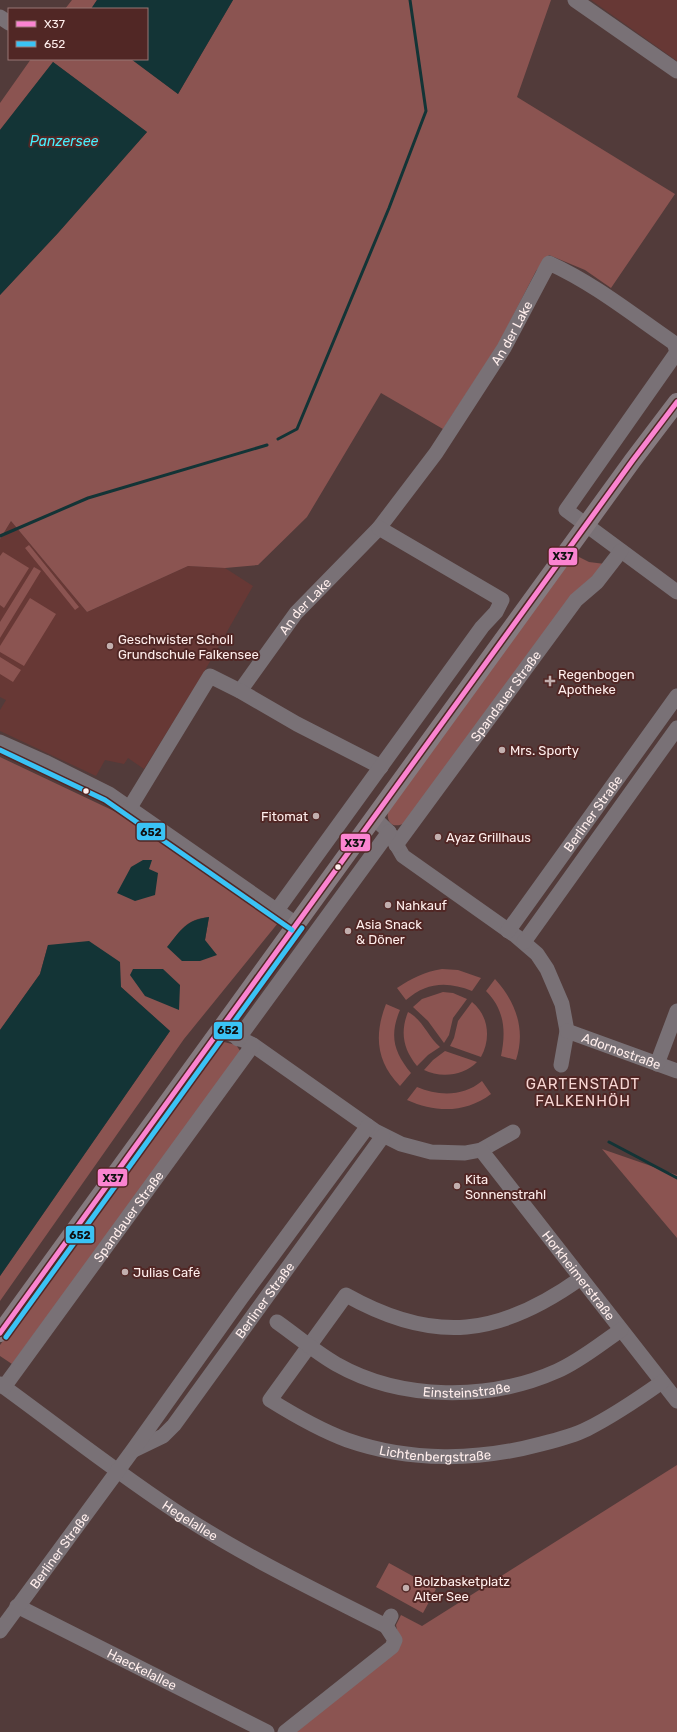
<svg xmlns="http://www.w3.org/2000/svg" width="677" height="1732" viewBox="0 0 677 1732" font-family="Rubik,sans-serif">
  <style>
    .built { fill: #673835 }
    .green { fill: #8b5451; fill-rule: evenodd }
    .water { fill: #133436 }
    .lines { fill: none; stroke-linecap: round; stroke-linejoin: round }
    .stream { stroke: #133436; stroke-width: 3 }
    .minor { stroke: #797176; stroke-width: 15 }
    .major { stroke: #857a7f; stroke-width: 18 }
    .bus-1-casing { stroke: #512725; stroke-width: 8 }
    .bus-2-casing { stroke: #512725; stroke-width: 8 }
    .bus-1 { stroke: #fb84d1; stroke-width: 5 }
    .bus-2 { stroke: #3ac3f5; stroke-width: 5 }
    .poi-dot { fill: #c2afae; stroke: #512725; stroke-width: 1.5 }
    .bus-dot { fill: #ffeeec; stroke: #512725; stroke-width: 1.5 }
    .labels { text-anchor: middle; stroke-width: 4; stroke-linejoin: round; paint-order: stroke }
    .street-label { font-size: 13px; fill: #ffeeec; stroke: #512725 }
    .poi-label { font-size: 13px; fill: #ffeeec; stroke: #512725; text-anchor: start }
    .water-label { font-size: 14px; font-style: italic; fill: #47f0fe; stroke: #512725 }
    .quarter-label { font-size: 15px; letter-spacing: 1px; fill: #f7d6d3; stroke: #512725 }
    .line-badge { stroke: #512725; stroke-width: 1.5 }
    .pale-badge-label { font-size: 11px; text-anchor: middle; font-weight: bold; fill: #111 }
  </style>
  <rect width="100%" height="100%" fill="#523b3a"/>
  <path class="built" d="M591,0h86v61z
    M11,521l76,91 101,-46 37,2 28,18 -53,93 -56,90 -16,-11 -4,6 -19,-4 -9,16 -96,-45v-21l6,-10 -6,-3v-158z"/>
  <path class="green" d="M72,0h25l-6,9h-26z
    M233,0h318l-34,97 158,97 -64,94 -26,-18 -36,-15 -13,16 -38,74 -55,84 -62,-36 -74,124 -49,48 -33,3 -37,-2 -101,46 -76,-91 -11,18v-244l58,-62 89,-101 -94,-70 -53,68v-27l31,-44h100l47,35z
    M29,545l50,62 -4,3 -50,-62z
    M3,552l26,16 -25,40 -4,-3v-49z
    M573,554l16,8 16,2 -200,259c-12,6 -19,0 -17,-13z
    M34,567l7,4 -41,67v-16z
    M30,598l26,16 -32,52 -24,-14v-6z
    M0,657l21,13 -8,12 -13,-8z
    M0,757l133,63 145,103 -94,116 -184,262v-25l170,-245 -49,-44 -73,-42 -8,29 -40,56zM209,917l-4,23 -37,7c13,-17 18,-28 41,-30z
    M442,969l16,1 23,8 -9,13c-24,-10 -46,-9 -66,9l-9,-12c15,-10 27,-16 45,-19z
    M495,979c21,23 31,51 21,81l-15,-4c5,-24 4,-46 -15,-65z
    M443,992l10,1 14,6 -14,19 -4,17 -5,8 -16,-22 -15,-14 9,-8z
    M472,1002c17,14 19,37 9,55l-31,-11 4,-8 4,-17z
    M386,1004l14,6c-11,26 -6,42 11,63l-11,13c-24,-25 -26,-51 -14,-82z
    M408,1012c15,8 20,25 32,35l-12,8 -11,11c-14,-17 -17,-34 -9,-54z
    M220,1041l16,4 5,7 -229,312 -12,-8v-11z
    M445,1051l32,11c-13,14 -37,16 -53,8l9,-10z
    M482,1081l9,13c-25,19 -55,19 -84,6l10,-13c21,9 46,10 65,-6z
    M602,1149l75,26v63z
    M677,1465v267h-392l115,-88 -4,-19 5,-10 21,11z
    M389,1563l47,26 -13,24 -47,-26z"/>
  <path class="water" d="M97,0h136l-55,94 -47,-35h16v-50h-56z
    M53,62l94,70 -89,101 -58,62v-165z
    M143,860h9l-3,9 9,4 -3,22 -20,6 -18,-8 14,-26z
    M209,917l-4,23 12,15 -17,6h-18l-15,-14c14,-17 19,-27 42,-30z
    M89,941l31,21 1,25 49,44 -170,245v-246l40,-56 8,-29z
    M133,969h30l17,16 -1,25 -34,-14 -15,-21z"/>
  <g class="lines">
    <path class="stream" d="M278,439l19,-10 92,-221 37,-97 -16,-111
      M0,536l88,-38 179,-53
      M609,1142l68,36"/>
    <g class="minor">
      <path d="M575,0l102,71"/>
      <path d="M0,17l9,6"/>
      <path d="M677,352l-111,158 111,82"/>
      <path id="s1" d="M240,691l56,-78 83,-85 57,-75 68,-105 45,-85c46,21 84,52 125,80l3,9"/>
      <path d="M0,742l45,20 64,32 187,130"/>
      <path d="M129,809l81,-133 30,15 57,33 84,43"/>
      <path d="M374,818l15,14 14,24 113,80 21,18 10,15 15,35 5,27 -6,34"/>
      <path id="s2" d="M396,845l180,-245 21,-18 24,-31"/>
      <path d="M277,910l205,-283 14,-15 6,-12 -123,-72"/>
      <path id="s3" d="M508,931l169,-235"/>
      <path d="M524,942l153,-214"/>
      <path d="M221,1029l32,16 122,86 26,13 30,8 34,1 16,-3 32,-18"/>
      <path id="s4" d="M567,1031l110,40"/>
      <path d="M238,1039l151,-207"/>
      <path d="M657,1064l20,-53"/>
      <path id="s5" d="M481,1150l196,251"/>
      <path id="s6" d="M581,1278c-81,58 -146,67 -235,17l-76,105c24,15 50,30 77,40 63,22 131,21 194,4 16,-4 32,-8 46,-15 26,-13 51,-30 75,-47"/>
      <path id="s7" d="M277,1322c20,14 38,30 59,42 65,37 154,37 221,7 23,-10 43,-27 64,-41"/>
      <path id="s8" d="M0,1384c62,45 122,93 186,134 64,41 133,74 200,108l5,-10"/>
      <path id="s9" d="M4,1387l249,-342"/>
      <path id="s10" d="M134,1450l29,-14 11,-11 209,-289"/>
      <path id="s11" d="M17,1606l250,126"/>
      <path id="s12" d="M0,1631l133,-181 109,-153 126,-171"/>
      <path d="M285,1732l107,-85 3,-7 -9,-14"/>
    </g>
    <path class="major" d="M0,1333l633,-873 44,-58"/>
    <defs>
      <path id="bus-1" d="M0,1333l633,-873 44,-58"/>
      <path id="bus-2" d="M0,750l105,50 187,130
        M6,1337l296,-409"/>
    </defs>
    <use href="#bus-1" class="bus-1-casing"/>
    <use href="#bus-2" class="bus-2-casing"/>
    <use href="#bus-1" class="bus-1"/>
    <use href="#bus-2" class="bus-2"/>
  </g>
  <g class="poi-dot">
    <circle cx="110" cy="646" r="4"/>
    <path d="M548 675h4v4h4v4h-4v4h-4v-4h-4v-4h4z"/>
    <circle cx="502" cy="750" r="4"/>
    <circle cx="316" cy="816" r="4"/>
    <circle cx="438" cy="837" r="4"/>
    <circle cx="388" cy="905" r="4"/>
    <circle cx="348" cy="931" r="4"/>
    <circle cx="457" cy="1186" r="4"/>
    <circle cx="125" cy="1272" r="4"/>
    <circle cx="406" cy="1588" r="4"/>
  </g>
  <g class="bus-dot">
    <circle cx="86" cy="791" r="3.5"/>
    <circle cx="338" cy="867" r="3.5"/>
  </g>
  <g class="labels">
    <g class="street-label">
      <text dy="5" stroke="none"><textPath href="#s1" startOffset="451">An der Lake</textPath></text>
      <text dy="5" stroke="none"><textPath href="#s1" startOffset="107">An der Lake</textPath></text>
      <text dy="5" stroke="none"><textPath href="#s2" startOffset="185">Spandauer Straße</textPath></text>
      <text dy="5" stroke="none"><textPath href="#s3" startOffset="145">Berliner Straße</textPath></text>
      <text dy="5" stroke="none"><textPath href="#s4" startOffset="58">Adornostraße</textPath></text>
      <text dy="5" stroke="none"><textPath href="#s9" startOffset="211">Spandauer Straße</textPath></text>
      <text dy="5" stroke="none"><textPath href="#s5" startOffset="159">Horkheimerstraße</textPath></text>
      <text dy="5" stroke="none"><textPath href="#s10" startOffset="202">Berliner Straße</textPath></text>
      <text dy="5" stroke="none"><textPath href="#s7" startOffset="208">Einsteinstraße</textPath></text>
      <text dy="5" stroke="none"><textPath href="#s6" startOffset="559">Lichtenbergstraße</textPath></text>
      <text dy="5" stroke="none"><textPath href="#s8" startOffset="234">Hegelallee</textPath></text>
      <text dy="5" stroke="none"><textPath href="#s12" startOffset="100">Berliner Straße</textPath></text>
      <text dy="5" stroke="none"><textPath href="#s11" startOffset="140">Haeckelallee</textPath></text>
    </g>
    <g class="poi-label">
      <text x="118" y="644">Geschwister Scholl<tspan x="118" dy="15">Grundschule Falkensee</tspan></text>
      <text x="558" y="679">Regenbogen<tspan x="558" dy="15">Apotheke</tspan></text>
      <text x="510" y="755">Mrs. Sporty</text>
      <text x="308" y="821" text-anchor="end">Fitomat</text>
      <text x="446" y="842">Ayaz Grillhaus</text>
      <text x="396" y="910">Nahkauf</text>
      <text x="356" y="929">Asia Snack<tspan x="356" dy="15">&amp; Döner</tspan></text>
      <text x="465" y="1184">Kita<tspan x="465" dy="15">Sonnenstrahl</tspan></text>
      <text x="133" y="1277">Julias Café</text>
      <text x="414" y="1586">Bolzbasketplatz<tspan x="414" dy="15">Alter See</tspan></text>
    </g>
    <g class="water-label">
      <text x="64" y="146">Panzersee</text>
    </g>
    <g class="quarter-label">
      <text x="583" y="1089">GARTENSTADT<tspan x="583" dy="17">FALKENHÖH</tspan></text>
    </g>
  </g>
  <g class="line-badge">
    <rect x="548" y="547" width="30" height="19" rx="4" fill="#fb84d1"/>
    <rect x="136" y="822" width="30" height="19" rx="4" fill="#3ac3f5"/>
    <rect x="340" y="833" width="31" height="19" rx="4" fill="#fb84d1"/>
    <rect x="213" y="1021" width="30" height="19" rx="4" fill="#3ac3f5"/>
    <rect x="97" y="1168" width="31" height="19" rx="4" fill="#fb84d1"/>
    <rect x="65" y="1225" width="30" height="19" rx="4" fill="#3ac3f5"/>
  </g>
  <g class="pale-badge-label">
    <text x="563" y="560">X37</text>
    <text x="151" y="836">652</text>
    <text x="355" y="847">X37</text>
    <text x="228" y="1034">652</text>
    <text x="113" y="1182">X37</text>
    <text x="80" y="1239">652</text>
  </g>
  <rect x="8" y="8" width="140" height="52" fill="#512725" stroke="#977775"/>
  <rect x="16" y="21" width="20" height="6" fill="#fb84d1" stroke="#977775"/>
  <text x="44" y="28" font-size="12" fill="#ffeeec">X37</text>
  <rect x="16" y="41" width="20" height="6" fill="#3ac3f5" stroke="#977775"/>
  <text x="44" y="48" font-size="12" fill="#ffeeec">652</text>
</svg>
